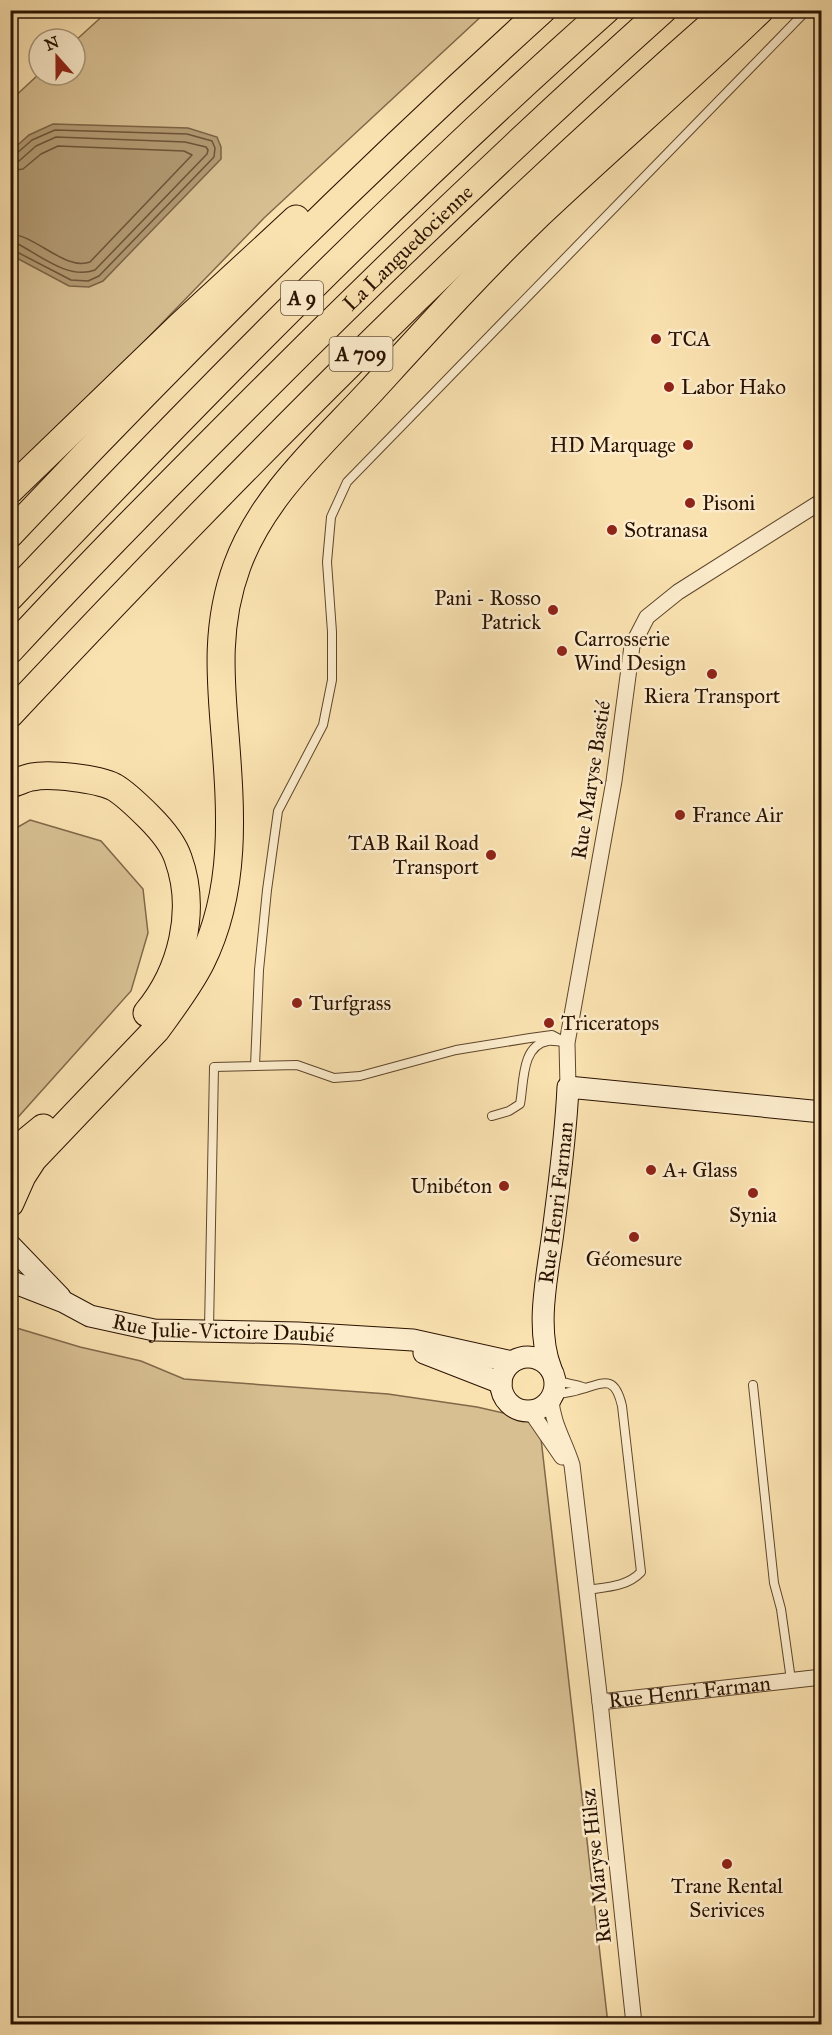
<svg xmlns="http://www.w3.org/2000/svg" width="832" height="2035" viewBox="0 0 832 2035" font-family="'IM FELL Great Primer',serif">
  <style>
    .green { fill: #d7bf92; stroke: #806849; stroke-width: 1.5 }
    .water { fill: #b39b74; stroke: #7c6446; stroke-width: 1.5 }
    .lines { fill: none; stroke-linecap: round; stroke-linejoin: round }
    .shore { stroke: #6e563a; stroke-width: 1.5 }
    .lane-casing { stroke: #5e462c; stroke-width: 10 }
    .street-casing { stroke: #5e462c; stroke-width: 17 }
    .secondary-casing { stroke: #2a1200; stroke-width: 23 }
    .highway-casing { stroke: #2a1200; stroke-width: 29 }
    .lane { stroke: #fceccc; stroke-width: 8 }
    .street { stroke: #fceccc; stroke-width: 15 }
    .secondary { stroke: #fceccc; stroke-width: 21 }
    .highway { stroke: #fae2b0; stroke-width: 27 }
    .poi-dot { fill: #8f2418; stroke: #fceccc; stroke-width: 2 }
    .labels { text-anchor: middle; stroke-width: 5; stroke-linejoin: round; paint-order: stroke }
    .shield { fill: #fceccc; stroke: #69533d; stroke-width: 1.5 }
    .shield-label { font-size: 20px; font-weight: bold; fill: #2a1200 }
    .street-label { font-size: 21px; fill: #2a1200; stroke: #fceccc }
    .poi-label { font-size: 21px; fill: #2a1200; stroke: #fceccc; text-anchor: start }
  </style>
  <rect width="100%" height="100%" fill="#fae2b0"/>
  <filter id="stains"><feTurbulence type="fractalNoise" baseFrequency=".00333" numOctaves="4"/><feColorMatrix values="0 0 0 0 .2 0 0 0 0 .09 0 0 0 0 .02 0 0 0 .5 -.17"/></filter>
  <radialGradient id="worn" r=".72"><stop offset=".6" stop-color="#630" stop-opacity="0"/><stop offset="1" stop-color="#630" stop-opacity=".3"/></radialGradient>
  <path class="green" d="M108,11h379l-223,207 -253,261 -1,-378 29,-27 36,1v-34z
    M30,820l71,21 42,48 5,44 -17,58 -120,134v-294z
    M10,1326l70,21 61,14 43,18 204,15 89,13 62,14 69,603h-597z"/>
  <path class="water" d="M53,124l135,4 29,9 4,10v12l-118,122 -14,6 -20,-1 -58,-31v-104l18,-16z"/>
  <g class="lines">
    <path class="shore" d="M10,155l6,-1 16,-14 23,-10 132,4 25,7 3,7 -1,9 -115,119 -11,5 -17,-1 -56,-29 -5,-1
      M10,162l9,-1 17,-15 20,-9 129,5 21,5 2,3 -1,4 -112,116c-26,10 -54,-14 -77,-26l-8,-1
      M10,171l13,-2 18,-15 17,-8 126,5 8,4 -102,107c-25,9 -54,-27 -80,-28"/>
    <defs>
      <path id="lane" d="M255,1066l4,-96 8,-80 11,-79 45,-86 9,-45v-48l-5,-70 4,-45 16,-35 460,-472
        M492,1116l17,-5 11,-7c4,-20 1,-59 28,-63 4,-1 11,1 15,1
        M209,1329l5,-262 83,-2 37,13 26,-2 96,-26 74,-12 22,-3 15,8
        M554,1378c13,8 17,4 29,9
        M753,1385l21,198 7,26 10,71
        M552,1396c8,-3 15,-3 23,-5 26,-6 39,-20 47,15l19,166c-14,15 -35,15 -55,18"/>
      <g id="street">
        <path d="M568,1087l-1,-44 47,-262 18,-135 15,-29 31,-25 144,-91"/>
        <path d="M551,1399c1,24 14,43 21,66l28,237 34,322"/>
        <path d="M531,1412l31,45"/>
        <path id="s1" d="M600,1702l222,-25"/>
      </g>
      <g id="secondary">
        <path d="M10,1245l50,52"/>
        <path id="s2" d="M10,1281l54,21 26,14 64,14 144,3 115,7 99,22"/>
        <path d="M424,1353l77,30"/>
        <circle cx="528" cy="1384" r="27"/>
        <path id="s3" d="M551,1369c-17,-44 -2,-99 3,-145 6,-46 12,-91 14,-137l254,25"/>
      </g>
      <g id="highway">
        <path d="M10,490l170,-164 116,-107"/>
        <path d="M10,534c171,-181 348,-357 532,-524"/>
        <path d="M10,597c192,-202 388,-402 596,-587"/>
        <path id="s4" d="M10,650c82,-89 168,-175 253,-260 130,-130 263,-257 400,-380"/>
        <path d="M10,714c229,-244 466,-483 718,-704"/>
        <path d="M10,784c8,-2 15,-6 22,-7 18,-4 66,2 82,10 12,7 25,20 35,30 11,11 24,26 29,41 19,52 4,113 -31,155"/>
        <path d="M10,1155l33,-27"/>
        <path d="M10,1203l12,-27 11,-17 123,-129c16,-22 33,-44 45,-68 36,-72 30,-151 24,-228 -5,-59 -9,-111 12,-168 25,-69 83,-120 132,-173 55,-60 110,-121 169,-178 73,-69 150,-135 222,-205"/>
      </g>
    </defs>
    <use href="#lane" class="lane-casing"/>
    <use href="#street" class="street-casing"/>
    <use href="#secondary" class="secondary-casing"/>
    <use href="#highway" class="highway-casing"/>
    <use href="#lane" class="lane"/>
    <use href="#street" class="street"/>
    <use href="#secondary" class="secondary"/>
    <use href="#highway" class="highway"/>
  </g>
  <g class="poi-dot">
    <circle cx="656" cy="339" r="6"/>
    <circle cx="669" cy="387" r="6"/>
    <circle cx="688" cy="445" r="6"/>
    <circle cx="690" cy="503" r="6"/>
    <circle cx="612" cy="530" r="6"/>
    <circle cx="553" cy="610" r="6"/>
    <circle cx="562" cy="651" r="6"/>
    <circle cx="712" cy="674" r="6"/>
    <circle cx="680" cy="815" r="6"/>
    <circle cx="491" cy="855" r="6"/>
    <circle cx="297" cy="1003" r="6"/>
    <circle cx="549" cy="1023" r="6"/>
    <circle cx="651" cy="1170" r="6"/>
    <circle cx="504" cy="1186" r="6"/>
    <circle cx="753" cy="1193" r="6"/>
    <circle cx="634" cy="1237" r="6"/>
    <circle cx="727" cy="1864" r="6"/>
  </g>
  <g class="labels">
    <g class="shield">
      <rect x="281" y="281" width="42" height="34" rx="4.5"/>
      <rect x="329.5" y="337" width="63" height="34" rx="4.5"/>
    </g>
    <g class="shield-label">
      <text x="302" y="305">A 9</text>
      <text x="361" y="361">A 709</text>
    </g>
    <g class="street-label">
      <text dy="7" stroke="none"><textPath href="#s4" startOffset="566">La Languedocienne</textPath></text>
      <text transform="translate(591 780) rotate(-81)" y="7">Rue Maryse Bastié</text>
      <text dy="7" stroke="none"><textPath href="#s3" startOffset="168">Rue Henri Farman</textPath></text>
      <text dy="7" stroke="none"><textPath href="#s2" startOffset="222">Rue Julie-Victoire Daubié</textPath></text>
      <text dy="7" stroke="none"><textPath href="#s1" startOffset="90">Rue Henri Farman</textPath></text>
      <text transform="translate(596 1866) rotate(-96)" y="7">Rue Maryse Hilsz</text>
    </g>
    <g class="poi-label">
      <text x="668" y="346">TCA</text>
      <text x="681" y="394">Labor Hako</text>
      <text x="676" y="452" text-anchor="end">HD Marquage</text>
      <text x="702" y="510">Pisoni</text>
      <text x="624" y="537">Sotranasa</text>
      <text x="541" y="605" text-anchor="end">Pani - Rosso<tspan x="541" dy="24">Patrick</tspan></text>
      <text x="574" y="646">Carrosserie<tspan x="574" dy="24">Wind Design</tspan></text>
      <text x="712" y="703" text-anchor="middle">Riera Transport</text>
      <text x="692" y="822">France Air</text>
      <text x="479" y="850" text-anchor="end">TAB Rail Road<tspan x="479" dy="24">Transport</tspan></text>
      <text x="309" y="1010">Turfgrass</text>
      <text x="561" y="1030">Triceratops</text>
      <text x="663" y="1177">A+ Glass</text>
      <text x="492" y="1193" text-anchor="end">Unibéton</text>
      <text x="753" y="1222" text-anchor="middle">Synia</text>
      <text x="634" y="1266" text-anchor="middle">Géomesure</text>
      <text x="727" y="1893" text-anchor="middle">Trane Rental<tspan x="727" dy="24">Serivices</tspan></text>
    </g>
  </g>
  <rect width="832" height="2035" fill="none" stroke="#fae2b0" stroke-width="36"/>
  <rect x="12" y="12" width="808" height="2011" fill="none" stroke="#2a1200" stroke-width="3"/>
  <rect x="18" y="18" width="796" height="1999" fill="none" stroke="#2a1200" stroke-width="1.5"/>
  <g transform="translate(57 57) rotate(339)"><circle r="28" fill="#fceccc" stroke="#a8957a" stroke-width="1.5"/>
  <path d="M0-4.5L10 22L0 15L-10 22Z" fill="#8f2418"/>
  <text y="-9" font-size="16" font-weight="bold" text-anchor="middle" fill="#2a1200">N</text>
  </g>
  <rect width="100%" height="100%" filter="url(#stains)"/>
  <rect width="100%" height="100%" fill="url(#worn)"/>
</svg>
